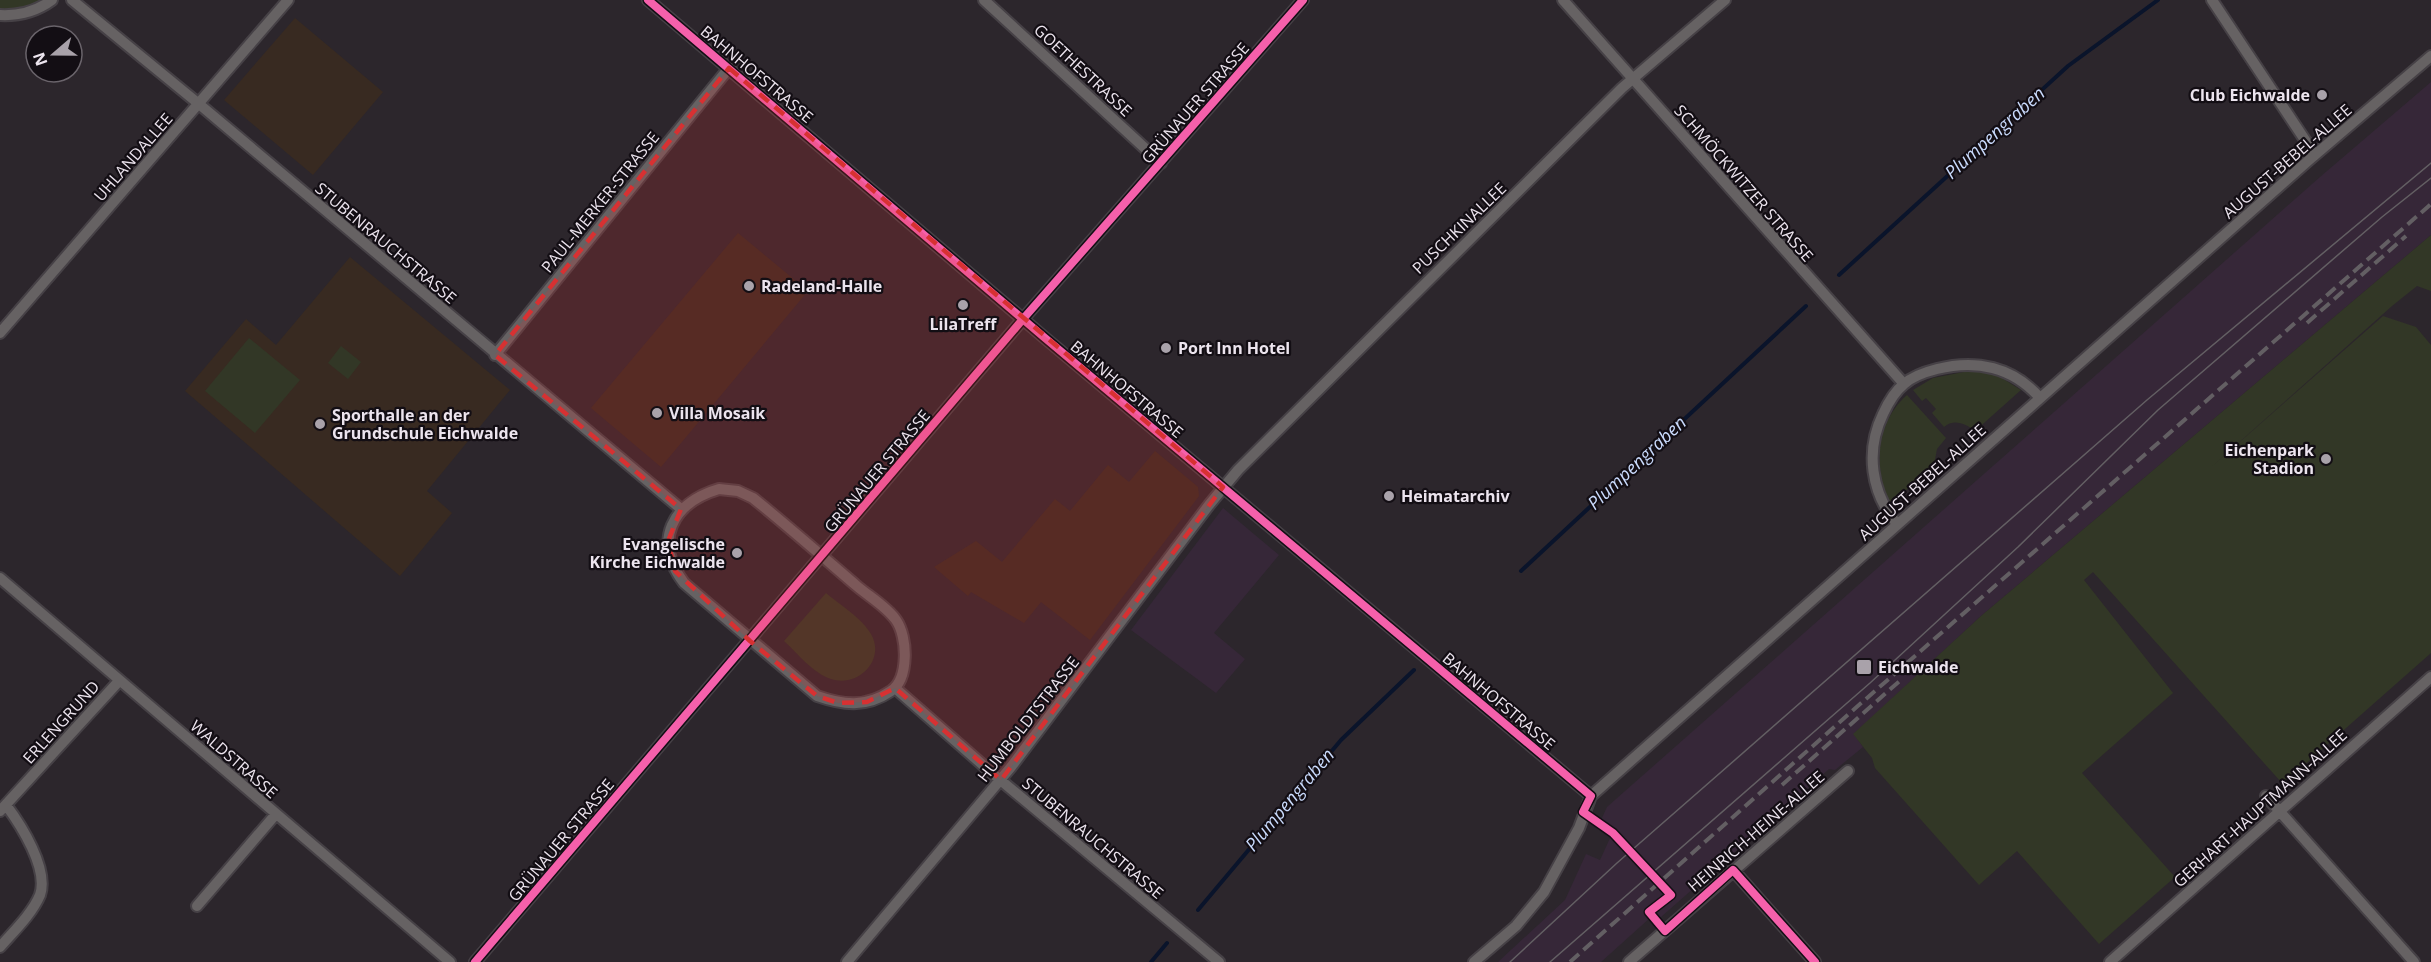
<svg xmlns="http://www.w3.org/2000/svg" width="2431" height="962" viewBox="0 0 2431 962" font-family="'Open Sans',sans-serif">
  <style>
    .built { fill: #362738 }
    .education { fill: #382a21 }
    .green { fill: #323726 }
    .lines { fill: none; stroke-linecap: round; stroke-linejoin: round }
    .stream { stroke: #0a142b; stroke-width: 4 }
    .street-casing { stroke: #464146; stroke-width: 14 }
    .street { stroke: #666263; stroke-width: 10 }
    .tram { stroke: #635f63; stroke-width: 1.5 }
    .rail { stroke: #635f63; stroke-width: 4; stroke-dasharray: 12 6; stroke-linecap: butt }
    .cycleway-casing { stroke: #130e14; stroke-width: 11 }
    .cycleway { stroke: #f560ab; stroke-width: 8 }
    .marked { fill: #d73132; fill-opacity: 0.2; stroke: #d73132; stroke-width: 4.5; stroke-dasharray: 12 8; stroke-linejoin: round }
    .poi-dot { fill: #a9a2aa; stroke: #130e14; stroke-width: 2 }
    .labels { text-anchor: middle; stroke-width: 4.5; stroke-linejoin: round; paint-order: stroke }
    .street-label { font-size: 16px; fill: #ece4ee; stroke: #130e14 }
    .poi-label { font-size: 16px; font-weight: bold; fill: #ece4ee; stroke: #130e14; text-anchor: start }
    .water-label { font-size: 18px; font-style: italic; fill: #cadbfd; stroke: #130e14 }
  </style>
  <rect width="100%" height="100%" fill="#2c262c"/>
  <path class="built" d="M2431,82v153l-450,381 -127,118 9,13 -28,23 -6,-1 -168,148h-10l-50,45h-103l67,-62 21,-46 14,6 11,-24 -14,-7 10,-22 713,-630z
    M1223,508l56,47 -65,78 31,26 -29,34 -85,-63z"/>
  <path class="education" d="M295,18l88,74 -70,83 -89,-75z
    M738,233l70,58 -147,176 -70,-59z
    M350,257l160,133 -83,101 25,22 -52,63 -215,-185 61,-72 30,26z
    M1155,451l43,36 1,9 -109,144 -49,-38 -17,21 -53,-31 -3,4 -34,-29 42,-26 26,21 53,-63 15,12 38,-46 21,17z"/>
  <path class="green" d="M0,0h41c-13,7 -26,10 -41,9z
    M2431,235v56l-14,-5 -25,20 -183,163 174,-153 33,11 15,18v308l-146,129h-4l-188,-210 -9,8 89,113 -91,80 93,104 -76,67 -82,-93 -38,34 -104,-117 -3,-10 -19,-24 128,-118z
    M249,338l51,42 -45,53 -50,-42z
    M341,346l20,16 -13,17 -20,-16z
    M1974,370l23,5 24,15 -46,41c-9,-7 -21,-13 -31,-4l-12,-14 4,-4 -10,-11 -4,3 -9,-11 20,-12z
    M1907,395l39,43 -9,11 -3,16 -43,39c-19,-35 -15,-82 16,-109z
    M826,593c14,12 36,25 45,41 15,26 -13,54 -40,45 -18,-6 -33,-25 -47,-38z"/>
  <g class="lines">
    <path class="stream" d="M1839,275l229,-209 90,-66
      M1521,571l285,-265
      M1198,910l143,-170 73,-70
      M1151,962l16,-19"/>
    <defs>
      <path id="street" d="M72,0l127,104 482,405
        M648,0l397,338 546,458
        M984,0l177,163
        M1563,0l341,384
        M2212,0l103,155
        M0,15c19,1 37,-4 52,-15
        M0,333l288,-333
        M495,355l234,-287
        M719,489l19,2 15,7c36,29 70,59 105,89 12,10 29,20 38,33 12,17 13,59 -5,71 -25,17 -48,14 -74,5l-133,-113c-32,-42 -12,-80 35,-94z
        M1897,524c-26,-31 -32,-73 -14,-110 5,-11 11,-22 21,-30 9,-8 21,-12 33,-15 39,-10 76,-2 103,29
        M0,578l450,384
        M895,688l97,85 227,189
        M2266,796l148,166
        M0,811l119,-130
        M1733,870l82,92
        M197,906l79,-92
        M0,947c13,-15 32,-33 40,-52 9,-26 -19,-70 -34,-90
        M475,962l548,-643 280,-319
        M847,962l164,-195 198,-262 29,-35 384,-382 103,-88
        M1474,962l42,-36 28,-34 35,-64 12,-32 718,-636 122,-104
        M1629,962l219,-191
        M2110,962l321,-285"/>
    </defs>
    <use href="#street" class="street-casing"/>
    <use href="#street" class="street"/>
    <path class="tram" d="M1510,962l107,-99 530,-463 284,-237
      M1550,962l320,-279 148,-136 140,-137 224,-193 49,-39"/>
    <path class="rail" d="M2307,323l99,-87
      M1782,785l121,-107
      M1570,962l281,-250 580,-508"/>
    <defs>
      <path id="cycleway" d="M648,0l397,338 546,458 -8,16 30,21 58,62 -22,17 16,19 68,-61 82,92
        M475,962l548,-643 280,-319"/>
    </defs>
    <use href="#cycleway" class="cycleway-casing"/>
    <use href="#cycleway" class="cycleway"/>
  </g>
  <path class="marked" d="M729,68l494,419 -222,293 -106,-92 -28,14 -29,1 -21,-7 -67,-55 -75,-70 -7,-30 13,-32 -186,-154z"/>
  <g class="poi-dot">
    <circle cx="2322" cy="95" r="6"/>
    <circle cx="749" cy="286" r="6"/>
    <circle cx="963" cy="305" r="6"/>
    <circle cx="1166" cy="348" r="6"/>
    <circle cx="657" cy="413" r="6"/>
    <circle cx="320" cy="424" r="6"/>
    <circle cx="2326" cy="459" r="6"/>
    <circle cx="1389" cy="496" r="6"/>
    <circle cx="737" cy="553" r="6"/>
    <rect x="1856" y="659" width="16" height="16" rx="3"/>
  </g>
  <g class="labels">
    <g class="street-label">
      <text transform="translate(1083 70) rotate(43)" y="6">GOETHESTRASSE</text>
      <text transform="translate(757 74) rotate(40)" y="6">BAHNHOFSTRASSE</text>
      <text transform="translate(1195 103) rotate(-49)" y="6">GRÜNAUER STRASSE</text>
      <text transform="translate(133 157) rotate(-49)" y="6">UHLANDALLEE</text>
      <text transform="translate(2287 161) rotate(-41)" y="6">AUGUST-BEBEL-ALLEE</text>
      <text transform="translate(1744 183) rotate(49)" y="6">SCHMÖCKWITZER STRASSE</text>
      <text transform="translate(600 202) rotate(-51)" y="6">PAUL-MERKER-STRASSE</text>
      <text transform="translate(1459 228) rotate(-44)" y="6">PUSCHKINALLEE</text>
      <text transform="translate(386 243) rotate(40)" y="6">STUBENRAUCHSTRASSE</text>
      <text transform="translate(1127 389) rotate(40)" y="6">BAHNHOFSTRASSE</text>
      <text transform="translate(877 471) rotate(-50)" y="6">GRÜNAUER STRASSE</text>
      <text transform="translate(1922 482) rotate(-42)" y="6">AUGUST-BEBEL-ALLEE</text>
      <text transform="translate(1499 701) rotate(40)" y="6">BAHNHOFSTRASSE</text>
      <text transform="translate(1028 719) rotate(-52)" y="6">HUMBOLDTSTRASSE</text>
      <text transform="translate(61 722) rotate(-48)" y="6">ERLENGRUND</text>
      <text transform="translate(234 759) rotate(41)" y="6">WALDSTRASSE</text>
      <text transform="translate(2260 808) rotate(-42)" y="6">GERHART-HAUPTMANN-ALLEE</text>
      <text transform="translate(1756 831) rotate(-41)" y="6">HEINRICH-HEINE-ALLEE</text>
      <text transform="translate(1093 838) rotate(40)" y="6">STUBENRAUCHSTRASSE</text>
      <text transform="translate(561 840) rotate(-50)" y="6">GRÜNAUER STRASSE</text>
    </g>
    <g class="poi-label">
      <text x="2310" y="101" text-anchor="end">Club Eichwalde</text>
      <text x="761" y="292">Radeland-Halle</text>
      <text x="963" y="330" text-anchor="middle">LilaTreff</text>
      <text x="1178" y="354">Port Inn Hotel</text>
      <text x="669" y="419">Villa Mosaik</text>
      <text x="332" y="421">Sporthalle an der<tspan x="332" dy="18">Grundschule Eichwalde</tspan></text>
      <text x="2314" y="456" text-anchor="end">Eichenpark<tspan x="2314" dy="18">Stadion</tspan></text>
      <text x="1401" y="502">Heimatarchiv</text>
      <text x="725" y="550" text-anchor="end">Evangelische<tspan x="725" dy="18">Kirche Eichwalde</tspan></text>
      <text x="1878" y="673">Eichwalde</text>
    </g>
    <g class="water-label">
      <text transform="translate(1995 133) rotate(-42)" y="6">Plumpengraben</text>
      <text transform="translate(1637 463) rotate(-43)" y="6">Plumpengraben</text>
      <text transform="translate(1290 800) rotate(-50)" y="6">Plumpengraben</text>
    </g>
  </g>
  <g transform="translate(54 54) rotate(250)"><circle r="28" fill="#130e14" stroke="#6a646b" stroke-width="1.5"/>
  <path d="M0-4.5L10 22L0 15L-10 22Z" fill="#a9a2aa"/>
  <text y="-9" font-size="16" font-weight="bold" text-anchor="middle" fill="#ece4ee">N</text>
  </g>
</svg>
